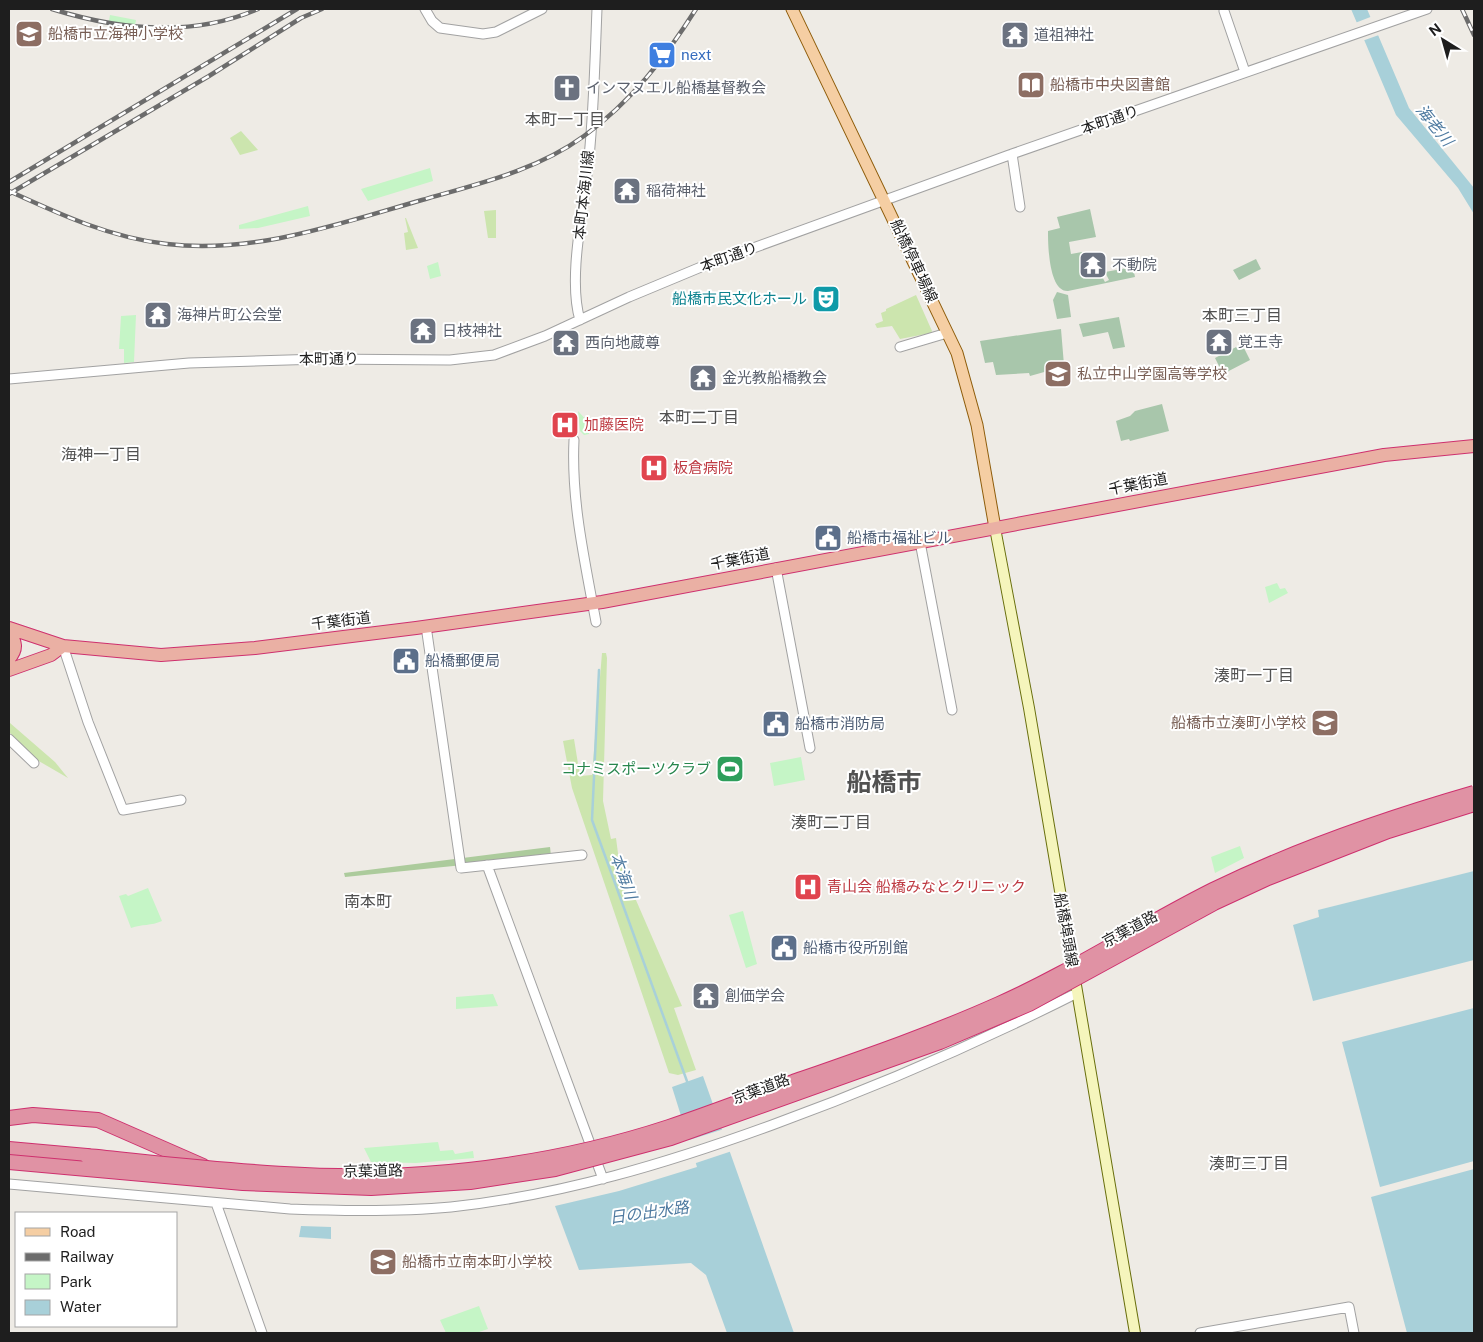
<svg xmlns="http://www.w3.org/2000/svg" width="1483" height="1342" viewBox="0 0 1483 1342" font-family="'Public Sans','Noto Sans JP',sans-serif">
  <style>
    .grass { fill: #cce5ae }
    .forest { fill: #accb9c }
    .cemetery { fill: #a8c6ab }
    .park { fill: #c5f5c6 }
    .water { fill: #a8d0d9 }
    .pier { fill: #eeebe5 }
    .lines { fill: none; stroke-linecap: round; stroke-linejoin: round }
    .stream { stroke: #a8d0d9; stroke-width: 2.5 }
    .tertiary-casing { stroke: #a2a2a2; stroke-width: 11 }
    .secondary-casing { stroke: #686e0c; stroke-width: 12 }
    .primary-casing { stroke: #8e5c0a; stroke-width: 13 }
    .trunk-casing { stroke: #ce306e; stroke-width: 14 }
    .motorway-casing { stroke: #ce306e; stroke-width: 16 }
    .tertiary { stroke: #fff; stroke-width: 9 }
    .secondary { stroke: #f5f5bc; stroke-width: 10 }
    .primary { stroke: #f5cea3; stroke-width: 11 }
    .trunk { stroke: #eab0a4; stroke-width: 12 }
    .motorway { stroke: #e092a4; stroke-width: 14 }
    .rail-casing { stroke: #6c6c6c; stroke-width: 4.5 }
    .rail { stroke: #fff; stroke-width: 2.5; stroke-dasharray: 8; stroke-linecap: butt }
    .motorway-bridge-casing { stroke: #ce306e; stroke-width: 16; stroke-linecap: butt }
    .motorway-bridge { stroke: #e092a4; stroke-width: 14 }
    .labels { text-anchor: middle; stroke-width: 4; stroke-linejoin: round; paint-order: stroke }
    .education-label { font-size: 15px; fill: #785e54; stroke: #fff; text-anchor: start }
    .worship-label { font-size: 15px; fill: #5b616d; stroke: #fff; text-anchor: start }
    .shop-label { font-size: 15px; fill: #366cbe; stroke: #fff; text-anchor: start }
    .street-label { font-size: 15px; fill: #1e1e1e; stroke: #fff }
    .culture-label { font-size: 15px; fill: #0d838f; stroke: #fff; text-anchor: end }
    .health-label { font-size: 15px; fill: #be3a42; stroke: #fff; text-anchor: start }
    .service-label { font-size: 15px; fill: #4e5e75; stroke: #fff; text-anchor: start }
    .leisure-label { font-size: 15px; fill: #27864d; stroke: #fff; text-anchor: end }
    .neighbourhood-label { font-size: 16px; fill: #515151; stroke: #fff }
    .water-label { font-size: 16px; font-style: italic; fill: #4e7aa0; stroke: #fff }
    .town-label { font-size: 25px; font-weight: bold; fill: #515151; stroke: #fff }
  </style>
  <rect width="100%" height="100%" fill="#eeebe5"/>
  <path class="grass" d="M241,131l17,19 -18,5 -10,-17z
    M496,210v28h-8l-4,-27z
    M405,218h1l12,30 -12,2 -2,-17 4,-1z
    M916,295l16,36 -1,2 -31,6 -8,-13 -15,2 -2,-4 8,-3 -2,-8 5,-2v-2z
    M602,653h4l1,5 -4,143 8,38 5,-1 3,23 63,145 -8,2 22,62 -18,5 -9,-2 -97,-285 -9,-47 11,-2 6,37 12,-1z
    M10,723l45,39 13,16 -31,-18 -28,-28z"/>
  <path class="forest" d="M550,847l1,9 -206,21 -1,-4z"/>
  <path class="cemetery" d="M1090,209l6,28 -27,5 2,12 11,-2 3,23 15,-2 5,9 4,-2 -4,-8 28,-5 2,10 -67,14c-19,1 -20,-45 -20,-60l12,-3 -3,-11z
    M1256,259l5,10 -22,11 -6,-10z
    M1057,292l11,3 3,22 -14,2 -4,-19z
    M1119,317l6,30 -12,2 -5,-17 -25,5 -4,-13z
    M1061,329l3,36 -2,2 -32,9 -1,-3 -33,2 -3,-13 -8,1 -5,-22z
    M1242,344l8,16 -27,14 -8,-16z
    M1162,404l7,27 -39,10 -1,-2 -8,2 -5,-20 14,-5 5,-5z"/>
  <path class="park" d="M110,15l26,5 -2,11 -26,-5z
    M430,168l3,13 -65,20 -7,-12z
    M308,206l2,10 -52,12 -19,1v-4z
    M438,262l3,14 -11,3 -3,-13z
    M136,315l-2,47 -10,1v-14h-5l2,-33z
    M578,411l12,13 2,6 -3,1v3l-5,1 -4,-4z
    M1277,583l3,6 5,-1 3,5 -19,10 -4,-16z
    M801,757l4,23 -31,6 -4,-23z
    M1240,846l4,12 -29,15 -4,-16z
    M148,888l14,33c-11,5 -20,3 -31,7l-12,-32 7,-2 2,2z
    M743,911l14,53 -11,4 -17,-53z
    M493,994l5,12 -42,3v-12z
    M438,1142l2,9 13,-1 2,4 18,-3 1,7 -58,5 -45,-1 -7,-14z
    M479,1306l9,23 -12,4h-30l-6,-13z"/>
  <path class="water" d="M1351,9h16l42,99 65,80v26l-16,-26 -62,-73z
    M1474,871v89l-161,41 -20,-76 26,-8 -1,-7z
    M1474,1008v153l-94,26 -38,-145z
    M703,1076l91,257h-67l-21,-58 -15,-12 -112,7 -24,-64 64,-15 78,-24 -25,-80z
    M1474,1169v164h-67l-36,-136z
    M301,1226l30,1v12l-32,-2z"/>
  <path class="pier" d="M1373,16l6,19 -17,6 -7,-18z
    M724,1129l8,22 -39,13 -7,-23z"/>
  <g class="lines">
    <path class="stream" d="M599,670l-7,150 96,264"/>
    <defs>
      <path id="tertiary" d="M425,9l7,12 8,7 43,6 13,-2 46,-23
        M1224,11l21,61
        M1012,154l8,53
        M580,320c-13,-43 5,-117 9,-163 5,-49 6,-99 8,-148
        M900,347l47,-14
        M9,379l180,-16 132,-4 129,1 44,-5 51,-19 84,-39 72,-30 311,-113 415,-145
        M574,440c-3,61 11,122 22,182
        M920,542l32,168
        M776,568l34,180
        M426,626l35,242 121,-13
        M63,646l25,76 35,88 58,-10
        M9,739l25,24
        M487,865l116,314
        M9,1184l281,25c53,2 108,3 161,-2 111,-12 217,-44 321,-82 104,-38 206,-82 305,-132
        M216,1203l46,130
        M1200,1333l149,-26 5,26"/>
      <path id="secondary" d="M995,528l34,180 106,625"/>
      <path id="primary" d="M792,9l165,344 20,72 18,103"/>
      <path id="trunk" d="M9,628l54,18 98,9 94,-7 161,-20 186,-26 782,-147 90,-9
        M9,631c7,11 9,18 0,28
        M9,670l42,-15 12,-9"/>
      <path id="motorway" d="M9,1118l24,-3 65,5 105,46
        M9,1149l78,7"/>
    </defs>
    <use href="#tertiary" class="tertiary-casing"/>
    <use href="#secondary" class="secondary-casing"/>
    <use href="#primary" class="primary-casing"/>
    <use href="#trunk" class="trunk-casing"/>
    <use href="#motorway" class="motorway-casing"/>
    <use href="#tertiary" class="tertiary"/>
    <use href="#secondary" class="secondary"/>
    <use href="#primary" class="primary"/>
    <use href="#trunk" class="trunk"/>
    <use href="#motorway" class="motorway"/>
    <defs>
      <path id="rail" d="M52,9c67,21 139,29 206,0
        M1462,9l12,26
        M9,182l288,-173
        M9,191c50,23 102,47 158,53 88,10 171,-20 255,-44 55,-16 114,-29 162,-64 47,-34 81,-78 112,-127
        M9,194l200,-118 92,-58 21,-9"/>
    </defs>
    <use href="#rail" class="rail-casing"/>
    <use href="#rail" class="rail"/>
    <defs>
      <path id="motorway-bridge" d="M87,1156c111,11 226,26 337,18 83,-6 166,-21 245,-47 42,-14 83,-30 124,-45 69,-24 139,-48 206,-78 74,-33 142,-78 214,-114 84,-41 171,-71 261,-97
        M9,1162l234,21 128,5 99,-6 85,-13 116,-31 269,-96 89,-38 185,-101 54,-25 120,-47 86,-27"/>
    </defs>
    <use href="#motorway-bridge" class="motorway-bridge-casing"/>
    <use href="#motorway-bridge" class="motorway-bridge"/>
  </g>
  <defs>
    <symbol id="school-square" viewBox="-11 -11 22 22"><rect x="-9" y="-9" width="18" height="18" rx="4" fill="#8d6e63" stroke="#fff"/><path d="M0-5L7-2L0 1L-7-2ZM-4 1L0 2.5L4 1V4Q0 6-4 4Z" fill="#fff"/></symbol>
    <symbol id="temple-square" viewBox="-11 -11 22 22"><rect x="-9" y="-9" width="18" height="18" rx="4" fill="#6b7280" stroke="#fff"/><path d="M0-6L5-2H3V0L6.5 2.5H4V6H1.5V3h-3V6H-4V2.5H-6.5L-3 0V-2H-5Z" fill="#fff"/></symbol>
    <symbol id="supermarket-square" viewBox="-11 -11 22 22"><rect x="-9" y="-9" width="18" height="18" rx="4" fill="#3f7fe0" stroke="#fff"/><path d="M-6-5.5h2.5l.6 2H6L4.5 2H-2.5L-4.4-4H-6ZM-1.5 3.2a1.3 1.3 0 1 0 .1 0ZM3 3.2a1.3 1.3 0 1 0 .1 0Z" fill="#fff"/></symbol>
    <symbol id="library-square" viewBox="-11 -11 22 22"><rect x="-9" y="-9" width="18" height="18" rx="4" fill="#8d6e63" stroke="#fff"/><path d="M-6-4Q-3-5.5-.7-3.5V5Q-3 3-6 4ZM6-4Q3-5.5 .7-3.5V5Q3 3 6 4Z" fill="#fff"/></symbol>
    <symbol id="church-square" viewBox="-11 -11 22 22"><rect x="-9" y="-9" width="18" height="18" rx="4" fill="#6b7280" stroke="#fff"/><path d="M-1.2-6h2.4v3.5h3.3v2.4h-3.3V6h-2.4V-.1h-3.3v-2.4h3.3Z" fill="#fff"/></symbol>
    <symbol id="theatre-square" viewBox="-11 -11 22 22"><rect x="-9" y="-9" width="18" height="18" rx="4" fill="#0f9aa8" stroke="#fff"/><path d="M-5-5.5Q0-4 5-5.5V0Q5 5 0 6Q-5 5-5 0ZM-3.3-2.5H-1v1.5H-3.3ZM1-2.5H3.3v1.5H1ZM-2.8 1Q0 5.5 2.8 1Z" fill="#fff"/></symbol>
    <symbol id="hospital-square" viewBox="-11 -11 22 22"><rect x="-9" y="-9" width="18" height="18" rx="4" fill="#e0444e" stroke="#fff"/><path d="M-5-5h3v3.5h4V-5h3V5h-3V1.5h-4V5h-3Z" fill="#fff"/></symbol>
    <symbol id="civic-square" viewBox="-11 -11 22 22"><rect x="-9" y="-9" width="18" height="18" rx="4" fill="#5c6f8a" stroke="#fff"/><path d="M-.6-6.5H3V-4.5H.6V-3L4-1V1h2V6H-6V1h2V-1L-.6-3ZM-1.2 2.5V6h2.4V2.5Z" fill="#fff"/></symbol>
    <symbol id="stadium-square" viewBox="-11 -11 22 22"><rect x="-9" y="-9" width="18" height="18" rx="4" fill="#2e9e5b" stroke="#fff"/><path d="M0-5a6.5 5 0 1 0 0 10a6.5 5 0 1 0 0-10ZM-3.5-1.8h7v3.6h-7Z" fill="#fff"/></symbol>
  </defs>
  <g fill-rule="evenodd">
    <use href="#school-square" x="13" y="18" width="32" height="32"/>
    <use href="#temple-square" x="999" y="19" width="32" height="32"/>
    <use href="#supermarket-square" x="646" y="39" width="32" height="32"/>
    <use href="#library-square" x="1015" y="69" width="32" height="32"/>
    <use href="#church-square" x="551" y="72" width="32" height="32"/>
    <use href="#temple-square" x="611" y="175" width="32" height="32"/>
    <use href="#temple-square" x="1077" y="249" width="32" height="32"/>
    <use href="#theatre-square" x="810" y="283" width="32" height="32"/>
    <use href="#temple-square" x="142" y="299" width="32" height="32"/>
    <use href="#temple-square" x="407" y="315" width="32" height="32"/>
    <use href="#temple-square" x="1203" y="326" width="32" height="32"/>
    <use href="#temple-square" x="550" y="327" width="32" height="32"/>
    <use href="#school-square" x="1042" y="358" width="32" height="32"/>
    <use href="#temple-square" x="687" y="362" width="32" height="32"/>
    <use href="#hospital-square" x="549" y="409" width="32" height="32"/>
    <use href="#hospital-square" x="638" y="452" width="32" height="32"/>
    <use href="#civic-square" x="812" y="522" width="32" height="32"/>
    <use href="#civic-square" x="390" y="645" width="32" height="32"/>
    <use href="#school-square" x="1309" y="707" width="32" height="32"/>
    <use href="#civic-square" x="760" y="708" width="32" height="32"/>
    <use href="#stadium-square" x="714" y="753" width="32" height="32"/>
    <use href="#hospital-square" x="792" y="871" width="32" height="32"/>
    <use href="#civic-square" x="768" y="932" width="32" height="32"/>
    <use href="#temple-square" x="690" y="980" width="32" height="32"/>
    <use href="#school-square" x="367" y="1246" width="32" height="32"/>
  </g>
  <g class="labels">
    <g class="education-label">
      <text x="48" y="39">船橋市立海神小学校</text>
      <text x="1050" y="90">船橋市中央図書館</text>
      <text x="1077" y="379">私立中山学園高等学校</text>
      <text x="1306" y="728" text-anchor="end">船橋市立湊町小学校</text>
      <text x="402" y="1267">船橋市立南本町小学校</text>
    </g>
    <g class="worship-label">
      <text x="1034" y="40">道祖神社</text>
      <text x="586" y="93">インマヌエル船橋基督教会</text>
      <text x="646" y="196">稲荷神社</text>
      <text x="1112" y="270">不動院</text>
      <text x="177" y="320">海神片町公会堂</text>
      <text x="442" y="336">日枝神社</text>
      <text x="1238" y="347">覚王寺</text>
      <text x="585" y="348">西向地蔵尊</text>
      <text x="722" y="383">金光教船橋教会</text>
      <text x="725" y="1001">創価学会</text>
    </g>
    <g class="shop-label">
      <text x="681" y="60">next</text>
    </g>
    <g class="street-label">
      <text transform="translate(1110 120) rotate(-19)" y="5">本町通り</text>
      <text transform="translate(584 195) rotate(-84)" y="5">本町本海川線</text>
      <text transform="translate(729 257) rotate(-20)" y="5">本町通り</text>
      <text transform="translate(914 261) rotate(65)" y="5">船橋停車場線</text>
      <text transform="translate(329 359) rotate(-1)" y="5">本町通り</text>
      <text transform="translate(1138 484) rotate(-11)" y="5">千葉街道</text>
      <text transform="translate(740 559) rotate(-11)" y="5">千葉街道</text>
      <text transform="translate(341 621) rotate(-7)" y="5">千葉街道</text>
      <text transform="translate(1130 929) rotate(-28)" y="5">京葉道路</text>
      <text transform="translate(1066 930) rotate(80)" y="5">船橋埠頭線</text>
      <text transform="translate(761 1089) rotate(-20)" y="5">京葉道路</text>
      <text transform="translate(373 1171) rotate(-1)" y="5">京葉道路</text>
    </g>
    <g class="culture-label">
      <text x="807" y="304">船橋市民文化ホール</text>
    </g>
    <g class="health-label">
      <text x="584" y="430">加藤医院</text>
      <text x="673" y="473">板倉病院</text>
      <text x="827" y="892">青山会 船橋みなとクリニック</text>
    </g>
    <g class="service-label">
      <text x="847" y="543">船橋市福祉ビル</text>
      <text x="425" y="666">船橋郵便局</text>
      <text x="795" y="729">船橋市消防局</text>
      <text x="803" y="953">船橋市役所別館</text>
    </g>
    <g class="leisure-label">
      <text x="711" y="774">コナミスポーツクラブ</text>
    </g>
    <g class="neighbourhood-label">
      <text x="565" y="125">本町一丁目</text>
      <text x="1242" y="321">本町三丁目</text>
      <text x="699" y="423">本町二丁目</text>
      <text x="101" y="460">海神一丁目</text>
      <text x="1254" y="681">湊町一丁目</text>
      <text x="831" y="828">湊町二丁目</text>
      <text x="368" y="907">南本町</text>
      <text x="1249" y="1169">湊町三丁目</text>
    </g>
    <g class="water-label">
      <text transform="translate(1435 125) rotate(51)" y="6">海老川</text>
      <text transform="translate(624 876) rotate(70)" y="6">本海川</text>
      <text transform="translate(649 1212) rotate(-8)" y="6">日の出水路</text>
    </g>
    <g class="town-label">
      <text x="884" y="791">船橋市</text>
    </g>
  </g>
  <rect width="1483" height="1342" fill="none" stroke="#1e1e1e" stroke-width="20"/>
  <rect x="15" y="1212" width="162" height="115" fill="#ffffff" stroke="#a5a5a5"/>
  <rect x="25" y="1228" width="25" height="8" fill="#f5cea3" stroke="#a5a5a5"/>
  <text x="60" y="1237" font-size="15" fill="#1e1e1e">Road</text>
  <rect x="25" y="1253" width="25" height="8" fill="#6c6c6c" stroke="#a5a5a5"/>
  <text x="60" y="1262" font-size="15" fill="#1e1e1e">Railway</text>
  <rect x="25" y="1274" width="25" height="15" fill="#c5f5c6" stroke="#a5a5a5"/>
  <text x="60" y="1287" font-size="15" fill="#1e1e1e">Park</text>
  <rect x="25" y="1300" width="25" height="15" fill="#a8d0d9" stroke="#a5a5a5"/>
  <text x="60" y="1312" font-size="15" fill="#1e1e1e">Water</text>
  <g transform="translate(1443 40) rotate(323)" stroke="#ffffff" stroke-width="4" paint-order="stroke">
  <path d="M0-4L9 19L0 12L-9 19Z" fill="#1e1e1e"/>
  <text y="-8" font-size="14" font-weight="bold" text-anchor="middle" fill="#1e1e1e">N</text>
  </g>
</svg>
